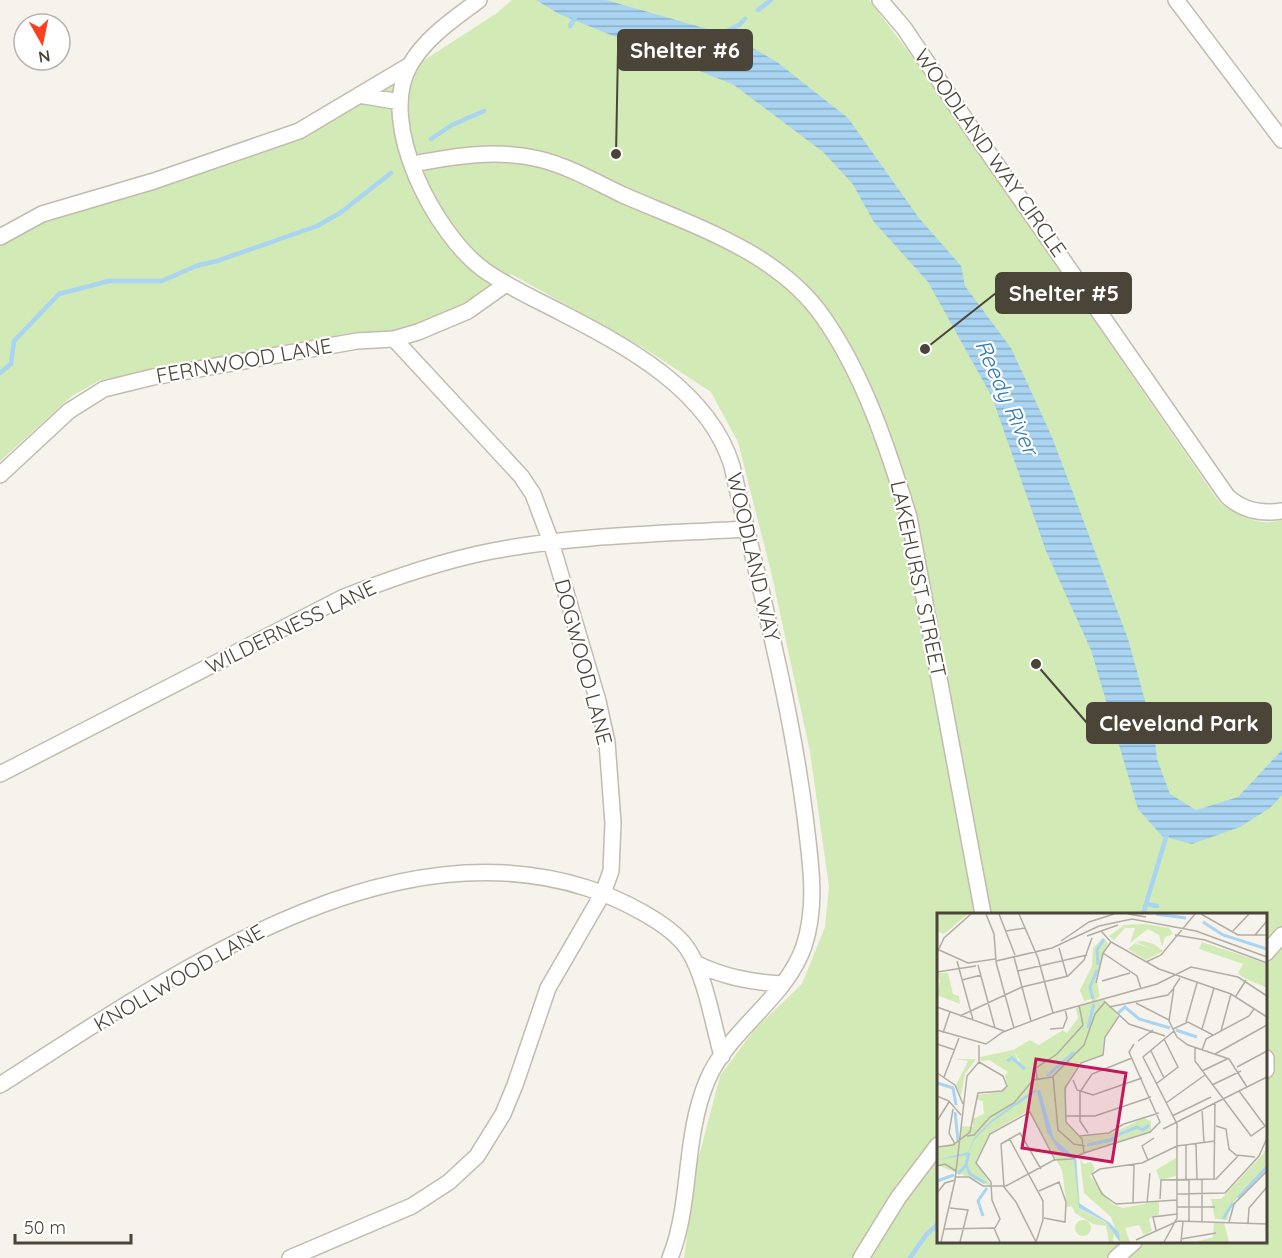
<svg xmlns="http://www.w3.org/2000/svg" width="1282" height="1258" viewBox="0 0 1282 1258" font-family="Quicksand,sans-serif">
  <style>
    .green { fill: #d2eab5; fill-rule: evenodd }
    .water { fill: url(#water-rules) }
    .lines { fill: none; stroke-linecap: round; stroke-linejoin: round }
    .stream { stroke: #a9d4f2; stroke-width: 4.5 }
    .minor-casing { stroke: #c2bbae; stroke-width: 18 }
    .minor { stroke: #fff; stroke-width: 15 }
    .labels { text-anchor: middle; stroke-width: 4.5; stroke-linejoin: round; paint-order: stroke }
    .street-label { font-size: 21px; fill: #4b4439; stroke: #fff }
    .water-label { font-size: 22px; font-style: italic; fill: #2e7ab2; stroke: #fff }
    .inset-river { fill: none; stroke: #a9d4f2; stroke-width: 3 }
    .inset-road { fill: none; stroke: #b2ada4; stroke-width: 1.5 }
    .view { fill: #c2185b; fill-opacity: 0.15; stroke: #c2185b; stroke-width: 3 }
    .inset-edge { fill: none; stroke: #4b4439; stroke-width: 3 }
    .leader { fill: none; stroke: #4b4439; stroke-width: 2 }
    .callout-dot { fill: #4b4439; stroke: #fff; stroke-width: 2 }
    .callout { fill: #4b4439; stroke: #4b4439; stroke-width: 2 }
    .callout-label { font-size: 22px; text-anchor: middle; font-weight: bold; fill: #fff }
  </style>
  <defs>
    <pattern id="water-rules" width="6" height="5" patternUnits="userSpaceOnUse" patternTransform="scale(1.5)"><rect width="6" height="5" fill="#a9d4f2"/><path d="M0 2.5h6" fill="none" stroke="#8caec5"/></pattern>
  </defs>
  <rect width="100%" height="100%" fill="#f6f3ec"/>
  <path class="green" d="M512,0h357l45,59 305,443c19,14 40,25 63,18v738h-598l12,-91 24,-91 34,-46 48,-46 23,-57 4,-40 -19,-135 -38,-176 -34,-134 -27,-50 -69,-45 -131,-73 -37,24 -46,23 -34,9 -87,11 -207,39 -28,16 -72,65v-216l35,-22 116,-36 224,-95 122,-79zM938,914h328v328h-328z"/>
  <path class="water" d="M536,0h70l126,36 45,26 71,56 71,100 42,48 4,20 46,62 41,89 76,202 26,94 3,26 13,35 26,16 42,-13 44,-47v45l-12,13 -30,19 -48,17 -30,-8 -24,-27 -47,-159 -45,-99 -54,-154 -64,-115 -54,-60 -22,-39 -29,-31 -89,-67 -175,-71z"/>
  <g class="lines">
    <path class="stream" d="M758,10l13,-10
      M570,26l6,-10
      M717,36l22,-11 6,-6
      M431,139l21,-14 32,-14
      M0,373l11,-9 3,-23 45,-47 50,-13h53l34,-15 21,-5 100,-35 23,-13 51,-40
      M1146,904l11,2
      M1143,914l24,-80
      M910,1258l16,-23 12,-11"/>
    <defs>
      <path id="minor" d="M479,0c-25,19 -53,37 -69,65 -34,59 26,170 74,205 24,17 51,29 76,42 66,34 149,78 172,154 26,116 58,232 73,350 5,44 13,87 -1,130 -18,53 -76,84 -97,135 -24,57 -15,123 -37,177
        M880,0l24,28 63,94 260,374c15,14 35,18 55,15
        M1176,0l106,140
        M359,95l41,7
        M413,164c42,-8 84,-15 126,-5 29,7 57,23 84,36 69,30 155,57 200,122 41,58 65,132 86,200l74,397
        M0,237l42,-23 112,-33 145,-50 111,-66
        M0,475l69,-64 35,-22 49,-12 204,-36 37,-2 24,-7 50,-21 38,-27
        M0,774l344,-177c48,-19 97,-36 148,-46 83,-16 170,-17 254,-22
        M1266,953l16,-18
        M695,963c29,14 55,19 87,21
        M1266,1058v12
        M0,1085c165,-105 382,-263 587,-197 29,9 82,34 100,60 18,26 26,76 35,108
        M290,1258l122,-52 37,-24 28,-26 26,-42 12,-29 33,-97 55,-95 8,-22 2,-48 -6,-81 -9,-41 -47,-159 -18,-48 -12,-18 -127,-137
        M861,1258l37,-60 40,-53
        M1116,1258l18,-16"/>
    </defs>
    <use href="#minor" class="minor-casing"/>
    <use href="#minor" class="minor"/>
  </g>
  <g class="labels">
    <g class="street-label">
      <text transform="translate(990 153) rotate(55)" y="7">WOODLAND WAY CIRCLE</text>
      <text transform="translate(244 361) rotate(-10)" y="7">FERNWOOD LANE</text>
      <text transform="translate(753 557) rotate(77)" y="7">WOODLAND WAY</text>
      <text transform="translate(918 579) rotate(78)" y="7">LAKEHURST STREET</text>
      <text transform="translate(291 627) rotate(-26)" y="7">WILDERNESS LANE</text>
      <text transform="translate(583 662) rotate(75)" y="7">DOGWOOD LANE</text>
      <text transform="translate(179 978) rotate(-30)" y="7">KNOLLWOOD LANE</text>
    </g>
    <g class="water-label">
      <text transform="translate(1007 397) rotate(66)" y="8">Reedy River</text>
    </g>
  </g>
  <g transform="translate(937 913)">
    <rect width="330" height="330" fill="#f6f3ec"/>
    <path d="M166,25l5,5 -12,35 4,18 -6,5 9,-2 15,17 -13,19 -3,20 -22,8 -13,20 -2,39 14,15 31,-3 34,-16 7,3v10l-75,25 4,50 -13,1 -5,-37 -34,-59 -38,22 -14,28 15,25 -54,-21v-17l23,-7 1,-14h12v-8l11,-5 -1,-13 -7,-2 25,-7 7,-7 -3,-9 15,-15 -7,-11 17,-10 9,5 24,-15 4,3 11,-15 -2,-10 16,-6v-3l-8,2 -4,-11 12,-24 1,-18zM206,28l11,3 9,7 -17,9 -18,-11 7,-6 17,6 -16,-7zM239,245v18l-16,4 -4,-10zM138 315a8 8 0 1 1 16 0a8 8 0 1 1-16 0Z" fill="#d2eab5"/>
    <path d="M208,11l24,4 4,6 -8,3 -3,10 -3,-12 -11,-6 -18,14 5,-15h-10l-11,12 -5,-4 15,-11zM265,29l65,22v24l-25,-11 -4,-4 5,-9 -44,-15zM76,137l7,14 10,5 -4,18 -52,47h-8l-4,-8 11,1v-8l11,-5 -1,-13 -7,-2 1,-4 24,-3 7,-7 -3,-9 3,-4 -19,-12 -8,1 -1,-4zM39,146l-11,15 -4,22 -5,-11 12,-24 -14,-2zM330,231v24l-36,37 -4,15 -12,-1 -4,-20h10l43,-46zM143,246l4,5 7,-2 4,7 -5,7 22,28 11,4 36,-7v13l-10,5 3,12 -8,4 -5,-10 -14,3 5,14h-10l-9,-25 -27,-24zM138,283l5,13 27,14 10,12 1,7 -4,-9 -1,9h-4l-3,-16 -13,-2 -18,-11 -7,-15zM277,309l10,1 5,19h-33l17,-5z" fill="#d2eab5"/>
    <path d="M0,1h31l-24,20 -7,-3zM0,60h11l5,21 6,2 1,8 -23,-9 3,-14z" fill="#d2eab5"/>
    <path d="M103,177l14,49 22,19 3,45 31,20 9,10 1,9 -14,-20 -27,-14 -5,-47 -16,-12 -11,-17 -10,-41 -45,31 -17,17 -8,16 -30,5 31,-8 7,-15 17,-17 40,-29z" fill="#a9d4f2"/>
    <path class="inset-river" d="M219,1l30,4M266,9l20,13 44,14M161,52l-1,-15 7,-11M156,86l-3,-12 7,-17M181,100l7,-6 14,12 31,9M151,115l6,-24M239,117l21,7M70,148l5,-3 13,11M110,163l27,-24M0,170l16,5 3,17M18,199l3,29M150,232l24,-5 9,-6 17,-7 6,3 6,-5M29,252l4,9 15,9M21,261l8,-9 3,-12M0,268l17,-6M301,285l29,-31M46,303l-5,-15 9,-13M286,306l10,-16"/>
    <path class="inset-road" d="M49,1l8,20 2,27 56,-13 47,-22 33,-7 64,12 71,26M62,1l16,41M82,1l19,44 15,55M191,1l18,3M264,1l37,21h29M69,18l19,-3M164,18l10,11 48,27 72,25 36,23M295,19l17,-18M238,22l30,5 62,23M318,22l12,-14M150,23l31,-11M124,28l28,-19 25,-8M122,35l8,28M0,36l31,14 27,-4M0,40l7,-15 27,-24M166,40l34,23 4,13M77,44l17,64M20,48l16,59M59,49l18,66M209,49l15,-7 34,-41M41,52l17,63M81,58l69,-16M0,59l39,-6M243,65l-6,9 -5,34 8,16 11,8 41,14 18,28M25,67l19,-5M165,68l28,-8M159,70l7,-30 8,-11M299,83l10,-16M167,88l25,23 36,12M199,90l33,17M0,94l67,24M172,94l59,-12 6,-7M23,103l62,-29 46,-11 16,-16 8,-22M249,109l11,-39M113,116l13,-1 4,-10 -2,-9M236,116l15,-7 25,13M265,116l12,-41M0,117l49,14 17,-12 50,-19 104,-29 34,-17 47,10 29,19M284,118l10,-37M6,120l7,-21M201,128l15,-11M0,131l18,6M258,134v14l56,75 14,-10 -26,-35M265,137l4,-11 43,-23 5,-7M214,138l13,27M278,141l52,-29M300,154l30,-16M265,158l25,-12M0,160l18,12 8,19M7,164l15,-39M100,166l-1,-11 21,-14 26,-29 -4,-20M136,167l4,10 16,5 49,-17M219,171l22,-17 -14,-28M275,172l29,-14M0,183l12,5 12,14M229,190l39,-28M16,196l-4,24 6,11M265,196l2,34M129,203h29l56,-19M235,203l39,-19M0,208l12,-19M279,213l10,3 3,20 7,6 19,2M226,216l104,-52M151,220l-8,-12v-29l12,-18 40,-16M30,223l7,-1 16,-18 24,-14 19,-23 20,-3M143,223l29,-3 15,-9 35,-11M72,225l34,63v19l-7,22M259,231l1,36M148,233l-11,-2 -16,-14 -5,-54 31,-31 11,-31 10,-12M0,234l16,-2 17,-13 8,-39 24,-2 5,-5 -4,-10 -24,-14M147,240l66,-21 10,-10 -31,-70 5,-8M211,247l-6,-14 12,-8M0,253l8,-2 11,7M19,264h13l14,9h23l48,-26 17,-1 13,-6 -2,-14 -16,-17 -1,-34 16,-25 22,-8 2,-18 14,-21M277,266l1,-77M249,267v-35M252,267v41M265,267v41M102,278l20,-9 7,20 -1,20 -21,-4M0,280l8,-10 10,-3M240,281l48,-1 34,-37 8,-18M223,286l1,-19 55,-1 22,-23M240,287l-61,4 -14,-10 -10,-20 8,-5 42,-6 35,-17 38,-5M210,290l3,-30M196,291l1,-40M240,294h38M13,295l18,2 -8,32M292,309l5,-18 33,-33M311,310l1,-15 18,-21M58,315l5,-9 -8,-19 -1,-18 -15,-19 14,-29 40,-22 25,48M7,316l50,-1 6,14M219,317l-3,-13 24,-3M244,326l35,-6M199,327l42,-19 89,3M4,329l14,-62 12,-104 12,-14v-17M99,329l-20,-40 -12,-15 -3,-43 19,-11 21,36M227,329l13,-24v-94l-34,-67 31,-26M244,329l2,-21"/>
    <path class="view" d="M99,146l90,14 -14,89 -90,-14z"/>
    <rect width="330" height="330" class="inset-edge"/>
  </g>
  <path class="leader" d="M616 154L618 50M925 349L996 293M1036 664L1087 723"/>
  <g class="callout-dot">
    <circle cx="616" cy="154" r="6"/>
    <circle cx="925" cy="349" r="6"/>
    <circle cx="1036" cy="664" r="6"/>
  </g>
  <g class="callout">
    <rect x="618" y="30" width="134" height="40" rx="6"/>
    <rect x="996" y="273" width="135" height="40" rx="6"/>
    <rect x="1087" y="703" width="184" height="40" rx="6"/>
  </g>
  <g class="callout-label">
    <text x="685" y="58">Shelter #6</text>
    <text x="1064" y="301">Shelter #5</text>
    <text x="1179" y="731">Cleveland Park</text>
  </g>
  <g transform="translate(42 42) rotate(171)"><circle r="28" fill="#ffffff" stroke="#b7b4b0" stroke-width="1.5"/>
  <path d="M0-4.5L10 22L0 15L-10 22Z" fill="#fc3f1d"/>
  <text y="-9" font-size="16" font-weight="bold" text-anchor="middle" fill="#4b4439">N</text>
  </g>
  <path d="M15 1234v9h116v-9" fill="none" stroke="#4b4439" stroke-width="3"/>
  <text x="24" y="1234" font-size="18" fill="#4b4439" stroke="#ffffff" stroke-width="4.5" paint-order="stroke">50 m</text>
</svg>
